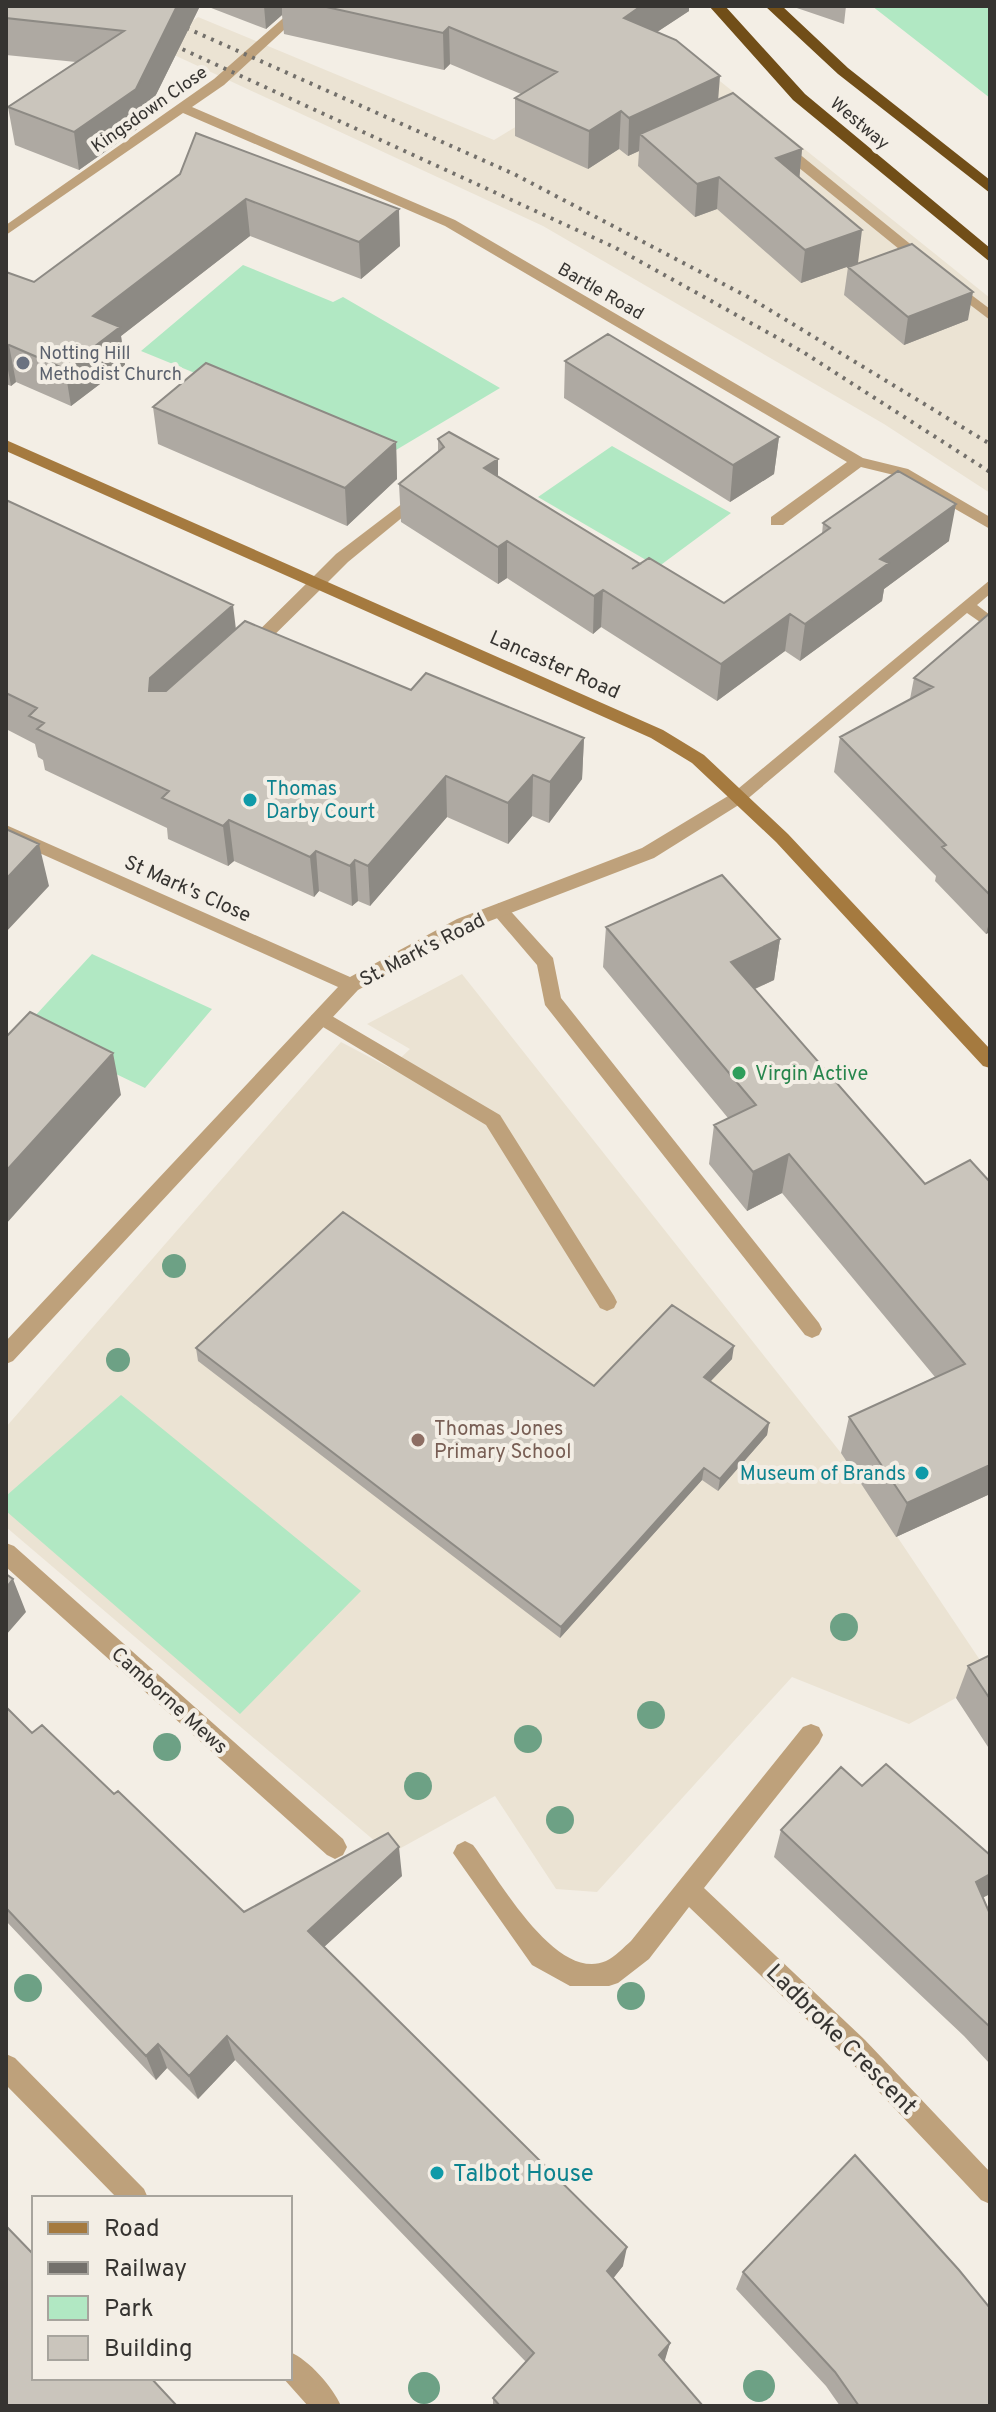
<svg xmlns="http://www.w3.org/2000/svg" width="996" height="2412" viewBox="0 0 996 2412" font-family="Overpass,sans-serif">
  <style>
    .built { fill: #ebe3d3 }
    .green { fill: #b1e8c3 }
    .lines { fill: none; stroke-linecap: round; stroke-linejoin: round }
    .lane { fill: #bea17b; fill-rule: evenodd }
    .street { fill: #bea17b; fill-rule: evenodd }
    .secondary { fill: #a57a3f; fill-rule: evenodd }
    .highway { fill: #714e18; fill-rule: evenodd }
    .rail { stroke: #73706b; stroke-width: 4; stroke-dasharray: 3 6; stroke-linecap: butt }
    .tree { fill: #6da185 }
    .wall { fill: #aea9a2 }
    .shaded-wall { fill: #8d8a84 }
    .building { fill: #cac5bc; stroke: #8d8a84; stroke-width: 2 }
    .worship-dot { fill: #6b7280; stroke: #f3eee5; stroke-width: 3 }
    .culture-dot { fill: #0f9aa8; stroke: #f3eee5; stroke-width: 3 }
    .leisure-dot { fill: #2e9e5b; stroke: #f3eee5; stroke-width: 3 }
    .education-dot { fill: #8d6e63; stroke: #f3eee5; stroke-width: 3 }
    .labels { text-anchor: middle; stroke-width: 8; stroke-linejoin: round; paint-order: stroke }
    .far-street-label { font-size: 18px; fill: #363431; stroke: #f3eee5 }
    .far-worship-label { font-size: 18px; fill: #5b616d; stroke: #f3eee5; text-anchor: start }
    .street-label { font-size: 20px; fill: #363431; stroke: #f3eee5 }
    .culture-label { font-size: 20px; fill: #0d838f; stroke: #f3eee5; text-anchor: start }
    .leisure-label { font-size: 20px; fill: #27864d; stroke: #f3eee5; text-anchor: start }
    .education-label { font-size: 20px; fill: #785e54; stroke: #f3eee5; text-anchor: start }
    .near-street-label { font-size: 24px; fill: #363431; stroke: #f3eee5 }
    .near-culture-label { font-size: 24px; fill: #0d838f; stroke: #f3eee5; text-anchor: start }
  </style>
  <rect width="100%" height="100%" fill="#f3eee5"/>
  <path class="built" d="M198,17l296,123 171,-103 325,261v195l-106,-69 -341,-198 -386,-179z
    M462,974l379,479 149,222v4l-81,45 -117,-47 -195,215 -41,-3 -61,-93 -105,58 -384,-327v-100l335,-385 49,26 20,-19 -43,-25z"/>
  <path class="green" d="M872,6h118v92z
    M243,265l90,37 10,-5 157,91 -109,65 -250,-102z
    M612,446l119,67 -73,54 -120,-70z
    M92,954l120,55 -67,79 -122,-59z
    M121,1395l240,196 -121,123 -234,-203v-15z"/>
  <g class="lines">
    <path class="lane" d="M777,144h10l143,116v6h-10l-143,-116z
      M953,281l37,28v11l-42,-32v-6z
      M317,578l8,5 -2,4 -68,67h-12v-8l68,-67z
      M499,903l6,2 48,53 8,40 258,325 3,6 -3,6 -7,3 -7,-3 -260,-330 -8,-40 -47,-55z
      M320,1009l180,106 114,181 3,6 -3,6 -7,3 -7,-3 -114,-183 -173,-104 -2,-5z"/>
    <path class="street" d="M297,6h13l-86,79 -32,22 263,113 408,238 45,11 82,48v12l-92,-53 -37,-9 -78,58h-12v-8l76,-55 -402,-236 -262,-113 -177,122v-10l208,-146z
      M420,490l6,2v6l-78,64 -25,25h-12v-8l25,-25z
      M990,580v14l-13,11 13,10v14l-23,-16 -222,188 -91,57 -185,71 -111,61 -345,371 -7,3v-23l332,-354 -332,-149v-13l344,152 107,-58 185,-71 91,-55z
      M6,1543l8,3 329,293 4,8 -4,8 -8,4 -8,-4 -321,-288z
      M811,1724l8,3 4,8 -4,8 -115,145 161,152 125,132v32l-9,-4 -134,-142 -158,-151 -40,52 -31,24 -9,3h-39l-38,-21 -79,-112 4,-8 8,-4 8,4c26,34 83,138 133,116 9,-4 18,-14 25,-20l172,-214z
      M6,2054l9,4 129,131 4,9h-31l-111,-113z
      M290,2352c19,8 43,35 51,54h-33l-25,-28h7z"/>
    <path class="secondary" d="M6,440l657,290 41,25 84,79 202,215v19l-7,-2 -207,-224 -84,-79 -41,-25 -645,-287z"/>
    <path class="highway" d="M709,6h16l80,88 185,154v14l-197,-162z
      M765,6h17l66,62 142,112v13l-152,-119z"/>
    <path class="rail" d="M137,6l377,168 236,124 240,146
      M158,38l456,209 189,105 187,120"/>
  </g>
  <g class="tree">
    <circle cx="174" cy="1266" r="12"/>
    <circle cx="118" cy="1360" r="12"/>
    <circle cx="844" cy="1627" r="14"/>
    <circle cx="651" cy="1715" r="14"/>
    <circle cx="528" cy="1739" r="14"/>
    <circle cx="167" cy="1747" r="14"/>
    <circle cx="418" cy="1786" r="14"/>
    <circle cx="560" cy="1820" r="14"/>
    <circle cx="28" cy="1988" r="14"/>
    <circle cx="631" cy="1996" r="14"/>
    <circle cx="759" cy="2386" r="16"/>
    <circle cx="424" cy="2388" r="16"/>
  </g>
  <path class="wall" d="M6,6h194l-60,121 -61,43 -64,-25 -7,-38 68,-45 -70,-7z
    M206,6h483v5l-32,21 61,67 84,50 -3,29 59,85 -57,20 -84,-74 -22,8 -57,-51 1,-15 -11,5 -9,-7 -31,20 -73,-33v-38l6,-4 -71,-30 -6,6 -160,-36 -2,-19 -16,14z
    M791,6h55l-2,18z
    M180,174l220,72 -39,33 -111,-43 -129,100 4,29 -54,41 -55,-24 -5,4 -5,-2v-112l28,10z
    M848,267l120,53 -64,25 -60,-50z
    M565,361l214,76 -5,37 -44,28 -166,-104z
    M153,407l243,35 1,37 -50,47 -189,-82z
    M438,439l202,125 84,39 98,-69 1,-11 126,18 -65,48 -2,12 -82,60 -15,-10 -68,50 -116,-74 -8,7 -86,-56 -9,6 -97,-62 -2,-38 39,-32z
    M6,500l230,129 175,61 173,48 -2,41 -33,44 -17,-7 -24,28 -61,-27 -77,89 -12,-5 -6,5 -33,-15 -5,6 -80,-36 -6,5 -60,-27 -1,-11 -122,-58 -2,-10 -5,-3 -3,-13 -29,-15z
    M990,613v319l-4,2 -51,-53 1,-5 -102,-104 6,-35 70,-38 4,-21z
    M606,927l174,12 -6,41 -19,9 170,195 65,-2v312l-94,43 -55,-84 8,-36 86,-40 -153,-184 -35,18 -38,-47 5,-39 14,-7 -125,-151z
    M196,1348l398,38 138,-27 -22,23 59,41 -2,12 -49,56 -16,-11 -142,158 -362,-277z
    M990,1655v95l-34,-52 12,-32z
    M6,1707l26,26 82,61 130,118 158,-36 -78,71 299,319 -10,12 57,65 -6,18 39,45h-210v-8l33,-36 -291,-302 -37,39 -31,-31 -11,12 -150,-159z
    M862,1786l128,108 -7,3 7,17v150l-26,-28 -190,-179 7,-27z
    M743,2272l247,134h-150l-14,-20 -90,-97z"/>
  <path class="shaded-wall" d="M177,6h23l-60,121 -61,43 -5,-38z
    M264,6h18v9l-16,14z
    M641,6h48v5l-67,44 2,-37z
    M449,27l1,37 -6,6 -1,-37z
    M720,76l-3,38 -77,20 -1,17 -11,5 1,-38z
    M621,111l-2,38 -31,20 1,-38z
    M802,149l-3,33 -23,-24z
    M719,177l-2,32 -22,8 2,-33z
    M246,199l4,37 -129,100 4,29 -54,41 -6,-37 28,-53z
    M399,209l1,37 -39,33 -2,-37z
    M862,230l-4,33 -57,20 4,-33z
    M973,292l-5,28 -64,25 4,-28z
    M9,345l7,37 -5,4 -5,-27v-12z
    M779,437l-5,37 -44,28 3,-37z
    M396,442l1,37 -50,47 -2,-38z
    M498,459v38l-14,-29z
    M956,504l-7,37 -65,48 -2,12 -82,60 5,-37 75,-65z
    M507,541v37l-9,6v-37z
    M603,590l-2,37 -8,7 1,-38z
    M233,605l5,41 -82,86 -7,-41 1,-13z
    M790,614l-5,37 -68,50 4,-37z
    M584,738l-2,41 -33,44 1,-41z
    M533,775l-1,41 -24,28v-41z
    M446,776l1,41 -77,89 -2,-40z
    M229,820l5,41 -6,5 -5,-40z
    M39,844l10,42 -43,46v-53z
    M316,851l3,40 -5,6 -4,-40z
    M355,860l3,41 -6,5 -2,-40z
    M990,919v13l-4,2z
    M780,939l-6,41 -48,22 5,-40z
    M113,1053l8,42 -115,129v-53z
    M789,1154l-7,39 -35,18 6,-39z
    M734,1346l-2,13 -30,31 2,-13z
    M769,1423l-2,12 -49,56 2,-12z
    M990,1465v29l-94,43 11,-34z
    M704,1468l-2,12 -142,158 1,-11z
    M13,1579l13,33 -20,23v-47z
    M399,1847l3,29 -89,81 -5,-26z
    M990,1874v20l-27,14 13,-26z
    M227,2036l8,24 -37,39 -9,-23z
    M158,2044l9,24 -11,12 -10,-24z
    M627,2247l-4,19 -19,24 3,-19z
    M670,2343l-5,17 -11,11 5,-16z"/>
  <path class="building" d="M6,6h171l-41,83 -62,43 -66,-25 116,-76 -118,-13z
    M322,6h319l-17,12 52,22 44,36 -91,42 -8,-7 -32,20 -74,-33 42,-26 -108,-45 -6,6z
    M733,93l69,56 -26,9 86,72 -57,20 -86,-73 -22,7 -57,-50z
    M196,133l203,76 -40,33 -113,-43 -153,117 27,11 -55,42 -56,-24 -3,2v-75l28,10 146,-108z
    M912,244l61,48 -65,25 -60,-50z
    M608,334l171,103 -46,28 -168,-104z
    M206,363l190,79 -51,46 -192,-81z
    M449,432l49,27 -14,9 156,96 -8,5 17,-11 75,45 106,-75 -7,-5 75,-52 58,33 -76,55 9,4 -84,61 -15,-10 -69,50 -118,-74 -9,6 -87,-55 -9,6 -99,-63 45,-37 -6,-8z
    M6,500l227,105 -83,73 -1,13h17l79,-70 166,69 15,-17 158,65 -34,44 -17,-7 -25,28 -62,-27 -78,90 -13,-6 -5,6 -34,-15 -6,6 -81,-37 -6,6 -61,-28 7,-7 -132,-62 7,-6 -15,-7 8,-8 -31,-15z
    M990,613v282l-48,-48 4,-2 -106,-108 93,-50 -19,-9z
    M6,829l33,15 -33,35z
    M722,875l58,64 -49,23 194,222 45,-24 20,22v283l-83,38 -58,-86 116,-53 -176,-210 -36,18 -39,-47 42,-20 -150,-178z
    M30,1012l83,41 -107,118v-134z
    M343,1212l251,174 78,-81 62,41 -30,31 65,46 -49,56 -16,-11 -143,159 -365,-279z
    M6,1574l7,5 -7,9z
    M990,1655v44l-22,-33z
    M6,1707l26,26 10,-8 72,69 4,-3 126,121 144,-79 11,14 -91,84 319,316 -20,24 63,72 -11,12 44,51h-203l-7,-8 41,-45 -307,-317 -38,40 -31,-32 -12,12 -140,-148z
    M886,1764l104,91v19l-14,8 14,32v113l-209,-197 60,-63 21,19z
    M855,2155l104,115 31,38v98h-131l-24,-34 -92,-100z
    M6,2226l28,29v123h117l26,28h-171z"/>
  <circle class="worship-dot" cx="23" cy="363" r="8"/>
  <g class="culture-dot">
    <circle cx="250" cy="800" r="8"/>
    <circle cx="922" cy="1473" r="8"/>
    <circle cx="437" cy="2173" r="8"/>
  </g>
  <circle class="leisure-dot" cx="739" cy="1073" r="8"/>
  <circle class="education-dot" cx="418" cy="1440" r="8"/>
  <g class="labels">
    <g class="far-street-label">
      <text transform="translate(149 109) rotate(-35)" y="6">Kingsdown Close</text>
      <text transform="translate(860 123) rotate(40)" y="6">Westway</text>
      <text transform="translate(601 291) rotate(30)" y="6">Bartle Road</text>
    </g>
    <g class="far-worship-label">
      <text x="39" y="359">Notting Hill<tspan x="39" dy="21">Methodist Church</tspan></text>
    </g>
    <g class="street-label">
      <text transform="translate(555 664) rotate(24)" y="7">Lancaster Road</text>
      <text transform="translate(188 888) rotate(24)" y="7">St Mark's Close</text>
      <text transform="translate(422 949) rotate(-27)" y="7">St. Mark's Road</text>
      <text transform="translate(170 1700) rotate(42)" y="7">Camborne Mews</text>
    </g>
    <g class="culture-label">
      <text x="266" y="795">Thomas<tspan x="266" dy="23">Darby Court</tspan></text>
      <text x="906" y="1480" text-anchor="end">Museum of Brands</text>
    </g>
    <g class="leisure-label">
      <text x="755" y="1080">Virgin Active</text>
    </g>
    <g class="education-label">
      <text x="434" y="1435">Thomas Jones<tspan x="434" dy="23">Primary School</tspan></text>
    </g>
    <g class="near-street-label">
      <text transform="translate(842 2039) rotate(45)" y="8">Ladbroke Crescent</text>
    </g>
    <g class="near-culture-label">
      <text x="453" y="2181">Talbot House</text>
    </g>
  </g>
  <rect width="996" height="2412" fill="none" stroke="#363431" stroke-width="16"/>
  <rect x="32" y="2196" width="260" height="184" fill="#f3eee5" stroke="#a7a49d" stroke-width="2"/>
  <rect x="48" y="2222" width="40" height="12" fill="#a57a3f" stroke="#a7a49d" stroke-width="2"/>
  <text x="104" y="2236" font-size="24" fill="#363431">Road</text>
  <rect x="48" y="2262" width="40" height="12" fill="#73706b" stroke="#a7a49d" stroke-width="2"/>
  <text x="104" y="2276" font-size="24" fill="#363431">Railway</text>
  <rect x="48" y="2296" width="40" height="24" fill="#b1e8c3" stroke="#a7a49d" stroke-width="2"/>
  <text x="104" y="2316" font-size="24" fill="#363431">Park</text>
  <rect x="48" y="2336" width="40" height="24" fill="#cac5bc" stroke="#a7a49d" stroke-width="2"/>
  <text x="104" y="2356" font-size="24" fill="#363431">Building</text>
</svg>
